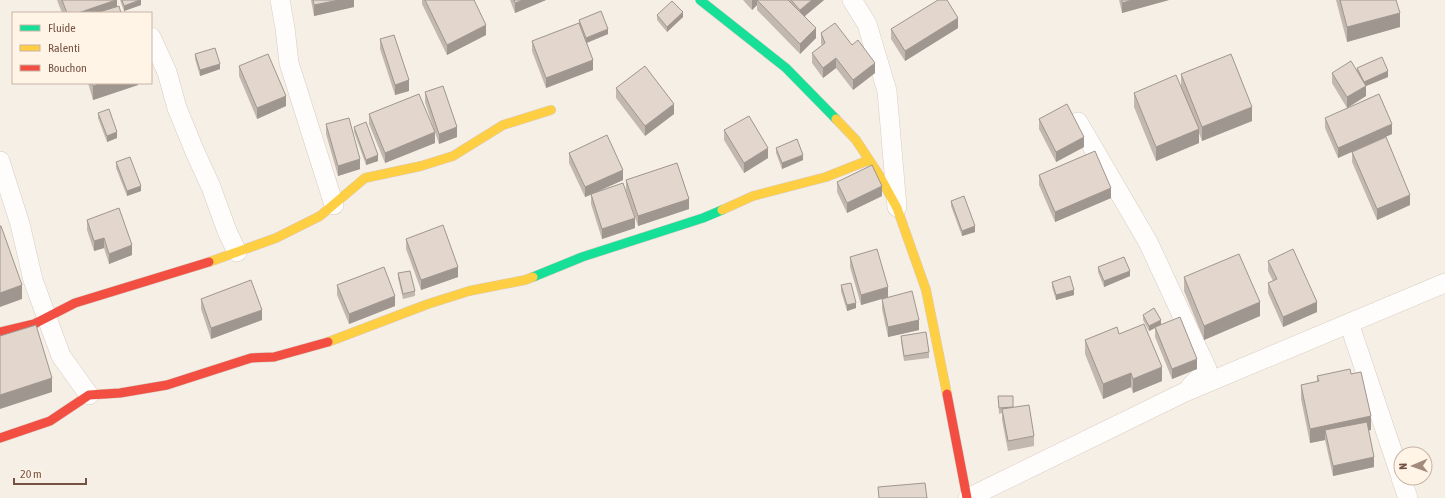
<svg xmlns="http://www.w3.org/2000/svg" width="1445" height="498" viewBox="0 0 1445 498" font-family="'Asap Condensed',sans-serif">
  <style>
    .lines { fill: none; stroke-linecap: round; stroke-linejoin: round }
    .street-casing { stroke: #d7ccc3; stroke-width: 20 }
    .fast-casing { stroke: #d7cbc2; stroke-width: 10 }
    .slow-casing { stroke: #d7cbc2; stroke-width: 10 }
    .jam-casing { stroke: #d7cbc2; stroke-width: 10 }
    .street { stroke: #fefdfb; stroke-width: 19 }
    .fast { stroke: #16e098; stroke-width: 9 }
    .slow { stroke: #ffcf43; stroke-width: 9 }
    .jam { stroke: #f24e42; stroke-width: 9 }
    .wall { fill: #c3b8af }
    .shaded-wall { fill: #9f968f }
    .building { fill: #e3d6cc; stroke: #9f968f }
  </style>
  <rect width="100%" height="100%" fill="#f6efe5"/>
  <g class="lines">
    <defs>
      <path id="street" d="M280,0l5,28 4,35 45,142
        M852,0l15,24 20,67 10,116
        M151,37l16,35 10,36 18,44 16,35 16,44 10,21
        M1078,122l70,120 59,127 -17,18
        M0,161l20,63 13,56 28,76 28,39
        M1349,323l52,154
        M1401,478l7,20
        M968,498l217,-106 260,-109"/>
      <path id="fast" d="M700,0l86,68 50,51
        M533,277l49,-20 121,-39 19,-8"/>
      <path id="slow" d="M836,119l20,21 23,35 18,33 29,82 21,104
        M722,210l31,-14 73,-19 43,-17
        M209,262l67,-24 44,-22 45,-38 56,-12 32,-10 50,-31 48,-15
        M328,342l100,-38 41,-13 56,-11 8,-3"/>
      <path id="jam" d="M0,332l34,-8 41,-21 134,-41
        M947,394l20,104
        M0,438l50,-17 39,-26 31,-2 47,-8 84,-27 23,-1 54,-15"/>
    </defs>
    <use href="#street" class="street-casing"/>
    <use href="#fast" class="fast-casing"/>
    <use href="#slow" class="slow-casing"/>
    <use href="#jam" class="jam-casing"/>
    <use href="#street" class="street"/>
    <use href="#fast" class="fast"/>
    <use href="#slow" class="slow"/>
    <use href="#jam" class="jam"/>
  </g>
  <path class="wall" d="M57,0h60v6l4,7h-59z
    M120,0h21v5l-17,6z
    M311,0h43v7l-40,9z
    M422,0h52l12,35 -39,20 -25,-51z
    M510,0h36l-31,13z
    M743,0h81l-19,16 11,22 -16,16 -43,-44v-5l-5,5z
    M1119,0h50l-47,13z
    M1336,0h60l4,27 -53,15z
    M657,15l26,2 -16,15 -10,-12z
    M579,20l29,14 -21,9 6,27 -47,18 -14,-37v-10l47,-18z
    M958,28l-53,33 -14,-22v-10z
    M821,33l31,12 23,28 -22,17 -17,-22 -13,10 -11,-15v-10l10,-8 -1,-1z
    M380,39l29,52 -14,4 -15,-46z
    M195,54l25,15 -20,7 -5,-17z
    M239,66l47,40 -29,13 -18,-43z
    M1357,68l31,9 -22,9v10l-19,12 -15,-25v-10l25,-2z
    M1181,74l71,47 -50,20 -3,-8v10l-43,18 -22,-54v-14l47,-7z
    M88,83h50v2l-45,15z
    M616,88l58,26 -29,22 -29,-38z
    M425,92l32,45 -18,7 -14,-42z
    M98,113l19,25 -10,4 -9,-24z
    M369,114l66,29 -50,20 -16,-39z
    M1325,118l67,16 -54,24 -13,-30z
    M1039,119l45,28 -28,15 -17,-33z
    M326,124l34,45 -22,7 -12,-42z
    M354,127l24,34 -12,4 -12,-33z
    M724,130l44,28 -24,15 -20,-33z
    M776,148l27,12 -21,9 -6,-16z
    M1352,152l58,53 -33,15 -25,-58z
    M569,153l54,27 -26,12 38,36 -33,11 -11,-35v-9l-6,2 -16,-34z
    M116,162l25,29 -14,5 -11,-28z
    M1039,175l72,23 -56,24 -16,-37z
    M626,180l63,29 -51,17 -12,-36z
    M837,182l45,14 -35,17 -10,-21z
    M951,201l24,31 -13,4 -11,-30z
    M87,220l45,35 -23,9 -5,-16 -10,3 -7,-21z
    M406,239l52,38 -37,13 -15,-41z
    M850,257l38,40 31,33 -31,7 -6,-28v-10l-21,6 -11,-38z
    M1268,261l49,51 -34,15 -15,-34v-10l5,-2 -5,-10z
    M1098,267l32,9 -26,11 -6,-15z
    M398,273l17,18v5l-12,3 -5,-21z
    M1184,277l76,39 -56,24 -20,-49z
    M1052,282l22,13 -18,5 -4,-13z
    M337,285l58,21 -46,18 -12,-29z
    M841,285l15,23 -9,3 -6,-20z
    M201,299l61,21 -51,19 -10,-30z
    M1143,315l18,10 36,44 -25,10 -17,-42v-9l-6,3 -6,-11z
    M1119,334l43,47 -29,12 -2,-6 -28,12 -18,-45v-14z
    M901,336l28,16v6l-25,3 -3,-20z
    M1351,374l20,56h-3l6,37 -41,9 -8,-36 -15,3 -9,-44v-14l16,-3v-6z
    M998,396l15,12 21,28v10l-26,5 -6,-31v-7l-3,1z"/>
  <path class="shaded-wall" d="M116,0h1v13h-39z
    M140,0h1v5l-17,6v-5z
    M339,0h15v7l-40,9v-11z
    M523,0h23l-31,13v-10z
    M752,0h11h-6v5l-5,5z
    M812,0h12l-24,20v-10z
    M1132,0h37l-47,13v-10z
    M683,12v5l-16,15v-5z
    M1400,13v14l-53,15v-15z
    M958,18v10l-53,33v-10z
    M486,25v10l-39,20v-10z
    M816,28v10l-16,16v-10z
    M608,29v5l-22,9v-5z
    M836,58v10l-13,10v-10z
    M593,60v10l-47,18v-10z
    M875,63v10l-22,17v-10z
    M220,64v5l-20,7v-6z
    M1388,71v6l-22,9v10l-19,12v-11l16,-15z
    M409,80v11l-14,4v-10z
    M101,83h37v2l-45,15v-14z
    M286,96v10l-29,13v-11z
    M674,104v10l-29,22v-10z
    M1252,107v14l-50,20v-14z
    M1392,124v10l-54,24v-10z
    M457,127v10l-18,7v-10z
    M1199,129v14l-43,18v-14z
    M117,132v6l-10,4v-6z
    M435,132v11l-50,20v-10z
    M1084,137v10l-28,15v-10z
    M768,148v10l-24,15v-10z
    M378,155v6l-12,4v-5z
    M803,155v5l-21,9v-6z
    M360,159v10l-22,7v-10z
    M623,170v10l-38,17v-10z
    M141,186v5l-14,5v-5z
    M882,186v10l-35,17v-10z
    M1111,188v10l-56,24v-10z
    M1410,195v10l-33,15v-11z
    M689,199v10l-51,17v-10z
    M635,218v10l-33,11v-10z
    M975,226v6l-13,4v-5z
    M104,238v10l-10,3v-10z
    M132,245v10l-23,9v-10z
    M458,267v10l-37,13v-10z
    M1130,271v5l-26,11v-6z
    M22,285v14l-22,8v-14z
    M888,287v10l-27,8v-10z
    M1074,290v5l-18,5v-5z
    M395,296v10l-46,18v-10z
    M1260,302v14l-56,24v-14z
    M1317,302v10l-34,15v-10z
    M856,303v5l-9,3v-6z
    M262,310v10l-51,19v-11z
    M919,320v10l-31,7v-10z
    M1161,320v5l-12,6v-5z
    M1197,359v10l-25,10v-10z
    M1162,367v14l-29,12v-14z
    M1131,373v14l-28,12v-15z
    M52,378v14l-52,17v-14z
    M1371,416v14l-44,10 -2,-10v10l-15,3v-14z
    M1374,457v10l-41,9v-10z"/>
  <path class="building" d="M62,0h54l-38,13h-11z
    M122,0h18l-16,6z
    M313,0h26l-25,5z
    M425,0h49l12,25 -39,20z
    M514,0h9l-8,3z
    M757,0h31l28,28 -16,16z
    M791,0h21l-12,10z
    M938,0h9l11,18 -53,33 -14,-22z
    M1122,0h10l-10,3z
    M1340,0h56l4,13 -53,14z
    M672,1l11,11 -16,15 -10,-12z
    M119,6l2,7h-25z
    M601,11l7,18 -22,9 -7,-18z
    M579,23l14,37 -47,18 -14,-37z
    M835,23l17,22 6,-5 17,23 -22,17 -17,-22 -13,10 -11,-15 13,-10 -4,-10z
    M394,35l15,45 -14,5 -15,-46z
    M215,48l5,16 -20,6 -5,-16z
    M268,54l18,42 -29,12 -18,-42z
    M1231,54l21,53 -50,20 -21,-53z
    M1382,57l6,14 -24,11 -7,-14z
    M1351,61l15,25 -19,11 -15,-24z
    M645,66l29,38 -29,22 -29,-38z
    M1176,75l23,54 -43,18 -22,-54z
    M92,83h9l-8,3z
    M443,86l14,41 -18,7 -14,-42z
    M419,94l16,38 -50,21 -16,-39z
    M1379,94l13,30 -54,24 -13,-30z
    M1067,104l17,33 -28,15 -17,-33z
    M109,109l8,23 -10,4 -9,-23z
    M749,116l19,32 -24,15 -20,-33z
    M349,118l11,41 -22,7 -12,-42z
    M366,122l12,33 -12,5 -12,-33z
    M607,135l16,35 -38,17 -16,-34z
    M1386,137l24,58 -33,14 -25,-57z
    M797,139l6,16 -21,8 -6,-15z
    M1095,151l16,37 -56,24 -16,-37z
    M130,157l11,29 -14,5 -11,-29z
    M677,163l12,36 -51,17 -12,-36z
    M872,165l10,21 -35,17 -10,-21z
    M623,183l12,35 -33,11 -11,-35z
    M964,196l11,30 -13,5 -11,-30z
    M119,208l13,37 -23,9 -5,-16 -10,3 -7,-21z
    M443,225l15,42 -37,13 -15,-41z
    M0,226h1l21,59 -22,8z
    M877,249l11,38 -27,8 -11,-38z
    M1293,249l24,53 -34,15 -15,-34 9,-4 -9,-18z
    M1239,254l21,48 -56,24 -20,-49z
    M1124,257l6,14 -26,10 -6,-14z
    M384,267l11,29 -46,18 -12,-29z
    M410,271l5,20 -12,3 -5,-21z
    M1070,276l4,14 -18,5 -4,-13z
    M251,280l11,30 -51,18 -10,-29z
    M851,283l5,20 -9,2 -6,-20z
    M912,291l7,29 -31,7 -6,-28z
    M1154,308l7,12 -12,6 -6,-11z
    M1180,317l17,42 -25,10 -17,-42z
    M1144,324l18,43 -29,12 -2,-6 -28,11 -18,-44 32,-13 2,7z
    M36,325l16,53 -52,17v-59z
    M926,332l3,20 -25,4 -3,-20z
    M1350,369l1,5 10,-2 10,44 -61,13 -9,-44 18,-4 -2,-5z
    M998,396h15v11l-14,1z
    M1029,405l5,31 -26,5 -6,-32z
    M1367,422l7,35 -41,9 -8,-36z
    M925,483l2,15h-48l-1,-11z"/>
  <rect x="12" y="12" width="140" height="72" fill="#fff4e5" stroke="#c8b4a5"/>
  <rect x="20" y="25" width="20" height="6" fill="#16e098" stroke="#c8b4a5"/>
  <text x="48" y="32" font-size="12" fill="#755344">Fluide</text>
  <rect x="20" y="45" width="20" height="6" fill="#ffcf43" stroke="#c8b4a5"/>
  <text x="48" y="52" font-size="12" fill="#755344">Ralenti</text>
  <rect x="20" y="65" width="20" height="6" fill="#f24e42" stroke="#c8b4a5"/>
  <text x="48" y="72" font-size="12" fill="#755344">Bouchon</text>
  <g transform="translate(1413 466) rotate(268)"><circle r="19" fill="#fff4e5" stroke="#c8b4a5"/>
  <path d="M0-3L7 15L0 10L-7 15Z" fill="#a28a7c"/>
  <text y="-6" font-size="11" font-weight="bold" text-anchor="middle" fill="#755344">N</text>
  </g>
  <path d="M14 478v6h72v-6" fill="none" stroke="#755344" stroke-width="2"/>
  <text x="20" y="478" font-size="12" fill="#755344" stroke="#fff4e5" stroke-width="3" paint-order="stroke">20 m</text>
</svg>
